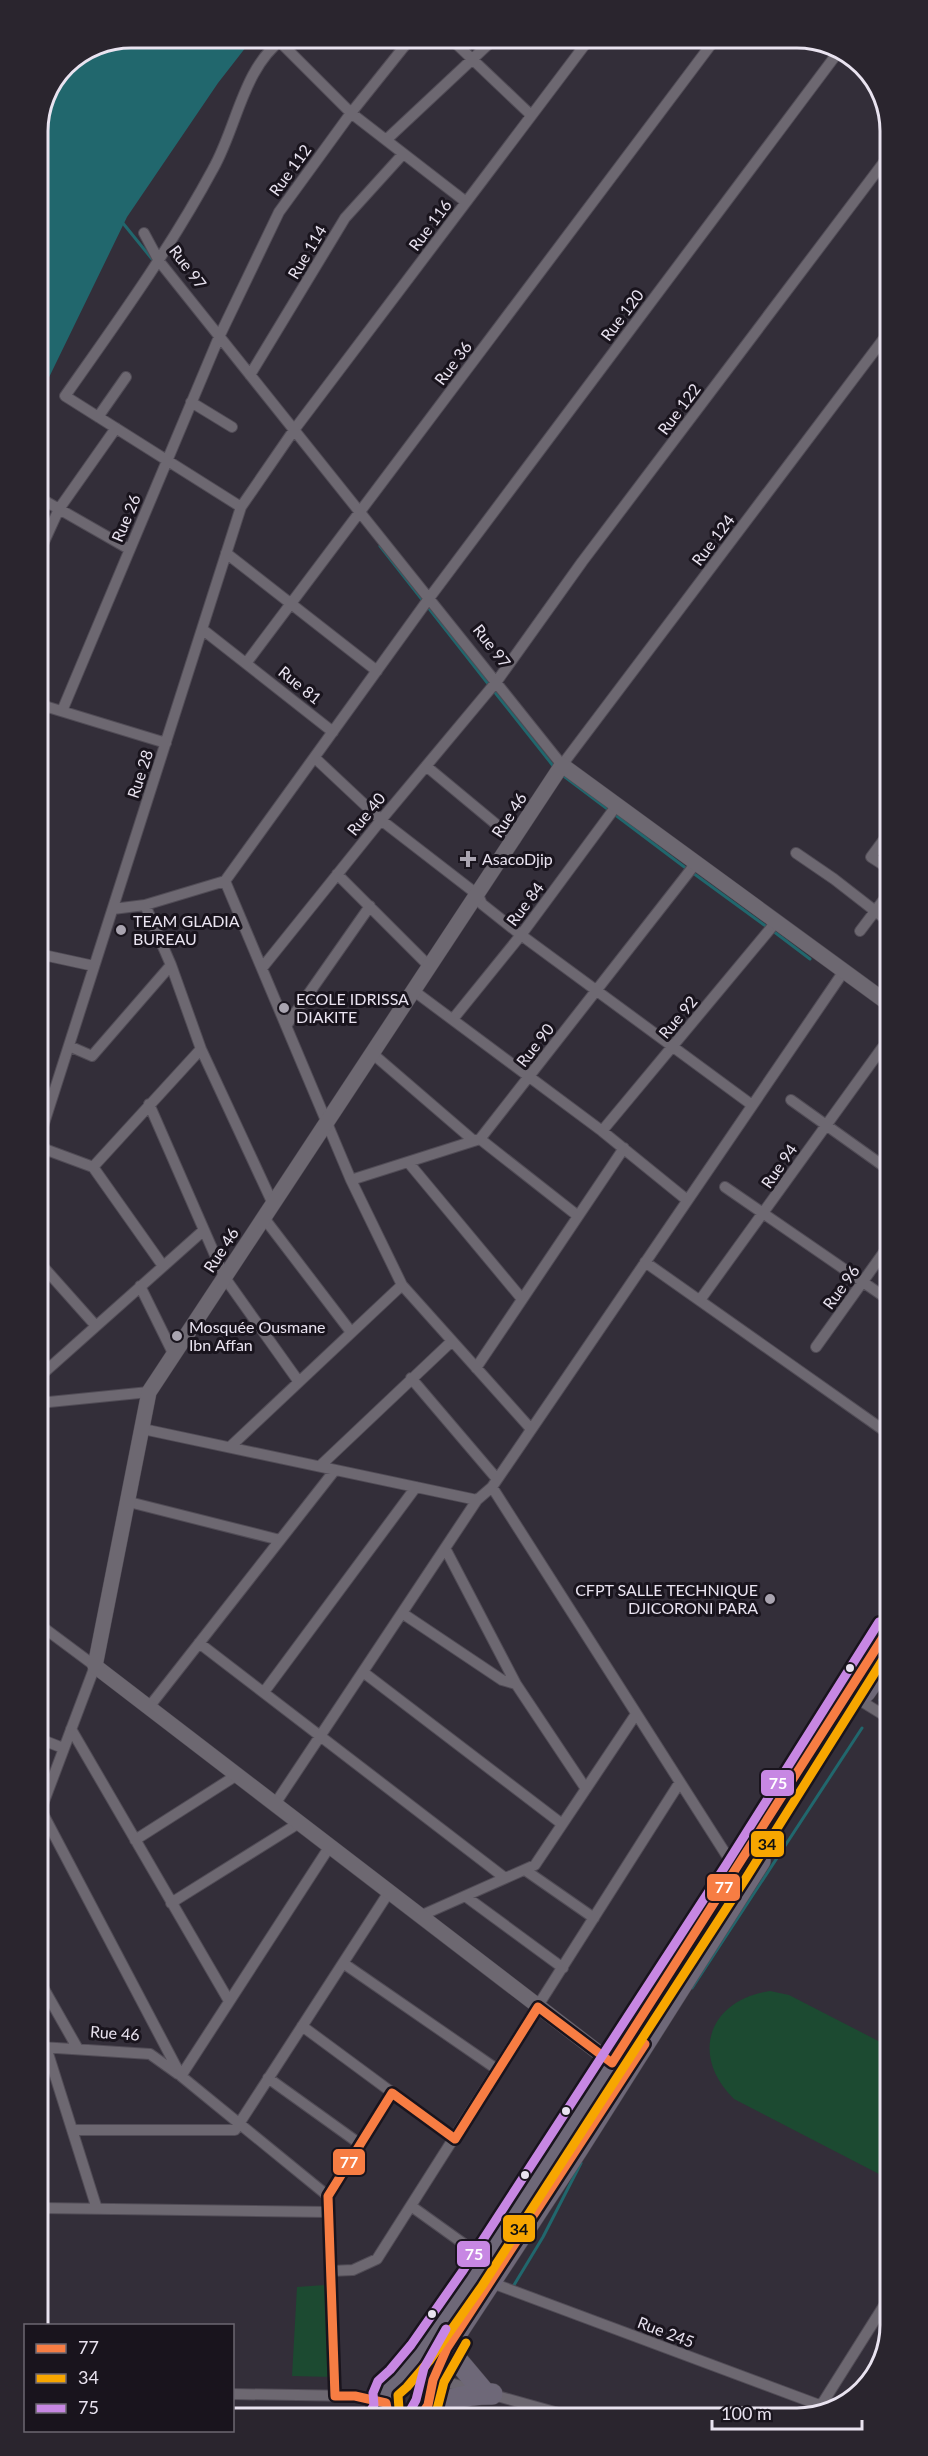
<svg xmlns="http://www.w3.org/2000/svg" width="928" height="2456" viewBox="0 0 928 2456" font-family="Lato,sans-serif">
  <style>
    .green { fill: #1c4a31 }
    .water { fill: #21676d }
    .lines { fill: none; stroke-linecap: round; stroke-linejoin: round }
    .stream { stroke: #21676d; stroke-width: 3 }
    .street-casing { stroke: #514c56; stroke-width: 12 }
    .secondary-casing { stroke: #514c56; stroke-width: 16 }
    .highway-casing { stroke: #514c56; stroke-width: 22 }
    .street { stroke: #6d6871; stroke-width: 10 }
    .secondary { stroke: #6d6871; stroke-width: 15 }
    .highway { stroke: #6e6878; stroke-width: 21 }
    .bus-1-casing { stroke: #19141d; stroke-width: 14 }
    .bus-2-casing { stroke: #19141d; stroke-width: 14 }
    .bus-3-casing { stroke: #19141d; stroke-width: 14 }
    .bus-1 { stroke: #f77d43; stroke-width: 9 }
    .bus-2 { stroke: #f7a600; stroke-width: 9 }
    .bus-3 { stroke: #c787e3; stroke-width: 9 }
    .poi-dot { fill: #a9a4b0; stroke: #19141d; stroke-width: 2 }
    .bus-dot { fill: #e9e3f0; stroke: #19141d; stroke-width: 2 }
    .labels { text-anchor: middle; stroke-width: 6; stroke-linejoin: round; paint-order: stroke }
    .street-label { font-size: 16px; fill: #e9e3f0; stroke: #19141d }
    .poi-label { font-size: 16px; fill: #e9e3f0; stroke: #19141d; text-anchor: start }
    .rim { fill: none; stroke: #e9e3f0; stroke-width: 3 }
    .line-badge { stroke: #19141d; stroke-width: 2 }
    .badge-label { font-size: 16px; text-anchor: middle; font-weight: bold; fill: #fff }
    .pale-badge-label { font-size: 16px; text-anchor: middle; font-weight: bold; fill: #111 }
  </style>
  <rect width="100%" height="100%" fill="#332e39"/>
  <path class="green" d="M770,1991l19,4 101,52v131l-11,-4 -145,-75c-45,-44 -25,-99 36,-108z
    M325,2285l8,92 -41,-1 5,-89z
    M233,2409h124l3,8 -127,1z"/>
  <path class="water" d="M131,38h122l-35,45 -91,134 -89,183v-275l27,-60z"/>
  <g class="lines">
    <path class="stream" d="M122,222l30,37
      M380,546l109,139
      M493,690l61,77
      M561,774l126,95
      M693,873l74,54
      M773,931l37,28
      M880,1700l10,-15
      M692,1988l170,-260
      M514,2285l29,-48 38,-74"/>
    <defs>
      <path id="street" d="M450,38l81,77
        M279,41l72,72 115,89
        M386,140l109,-102
        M144,233l15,28 403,504 326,-432
        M250,375l95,-157 58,-64
        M191,402l41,25
        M98,417l28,-40
        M38,497l91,52
        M241,507l-176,-111c52,-74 105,-147 148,-227 24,-42 30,-102 71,-131
        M226,553l151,118
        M38,555l21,-46 57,-81
        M202,629l131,103
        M247,662l469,-624
        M38,704l128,39
        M62,711l157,-374 60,-125 72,-99 60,-75
        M315,758l66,62 97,75 4,9 39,31 231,170
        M426,766l89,74
        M888,834l-17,23 17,11
        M796,853l38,26 54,42
        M337,874l93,93
        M225,881l126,299 51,105 129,144
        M145,905l26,60 30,84 72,155
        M113,909l32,-4 80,-24 205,-284 409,-546
        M860,931l28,-37
        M39,954l55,12
        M262,968l119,-148 116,-139 85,-119 305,-404
        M414,991l188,140 85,69
        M453,1019l68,-84 96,-130
        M286,1026l84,-120
        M69,1046l23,10 79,-91
        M373,1054l101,87
        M791,1100l98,70
        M149,1104l76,174 74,104
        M602,1131l174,-209
        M39,1139l202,-632 53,-77 296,-392
        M480,1139l98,77
        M39,1147l54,20 70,99
        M408,1162l114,137
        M93,1167l108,-118
        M351,1180l129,-41 216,-276
        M725,1187l164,113
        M264,1218l87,114
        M39,1262l57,64
        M645,1262l244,172
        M140,1286l34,69
        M700,1300l182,-252
        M816,1347l73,-102
        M476,1368l148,-220
        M39,1377l165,-147
        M411,1378l86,101
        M39,1403l110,-11
        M143,1429l334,71
        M231,1446l171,-161
        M320,1466l132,-125
        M492,1487l244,383
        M129,1502l151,38
        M445,1548l71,136
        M402,1613l100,67 14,4 70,105
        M40,1625l55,41 -55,146
        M199,1643l306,235
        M363,1672l199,152
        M264,1692l152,-205
        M848,1693l42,26
        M149,1707l186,-237
        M71,1729l158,272
        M40,1739l23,9
        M275,1804l202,-304 15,-13 352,-516
        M41,1810l140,266 147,120
        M135,1840l102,-65
        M525,1870l69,48
        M465,1896l98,72
        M171,1903l128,-80
        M420,1916l115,-51 101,-151
        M343,1963l155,107
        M40,1982l38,67
        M302,2026l153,113
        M41,2047l109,7 28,20
        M46,2047l51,162
        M181,2076l149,-230
        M268,2078l92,66
        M72,2130h163l154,-238
        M411,2206l74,53
        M41,2208l287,4
        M331,2271l22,-1 24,-11 303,-477
        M492,2283l338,126
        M412,2378l42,6 115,32
        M232,2394l123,2 31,7
        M335,2396l-7,-200 64,-103
        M815,2415l75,-119"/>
      <path id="secondary" d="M620,2069l-525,-403 54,-274 413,-627 327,239"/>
      <path id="highway" d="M865,1692l25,-36
        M447,2348l37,44
        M399,2379c68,-83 123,-177 181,-266 104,-161 206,-324 309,-485
        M425,2412l3,-7 5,-25 14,-32 130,-198 183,-289
        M395,2417c-19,-15 -7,-41 16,-39
        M420,2417c20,-18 46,-23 72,-23"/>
    </defs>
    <use href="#street" class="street-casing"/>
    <use href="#secondary" class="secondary-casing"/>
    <use href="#highway" class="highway-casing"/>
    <use href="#street" class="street"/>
    <use href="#secondary" class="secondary"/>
    <use href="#highway" class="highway"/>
    <defs>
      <path id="bus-1" d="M381,2417l6,-9 -1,-5 -31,-7h-20l-7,-200 64,-103 63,46 83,-132 74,56 277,-435
        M420,2417l8,-12 5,-25 14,-32 198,-304"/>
      <path id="bus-2" d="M395,2417l4,-8 -1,-14 9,-8 23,-27 52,-74 264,-408 143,-228
        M435,2417l9,-35 22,-39"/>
      <path id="bus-3" d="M411,2409l5,-9 8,-32 22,-39
        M371,2410l3,-5 -1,-12 5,-12 12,-11 21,-25 51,-73 264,-407 153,-243"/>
    </defs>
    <use href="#bus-1" class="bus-1-casing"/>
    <use href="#bus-2" class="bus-2-casing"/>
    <use href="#bus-3" class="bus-3-casing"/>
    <use href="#bus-1" class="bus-1"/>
    <use href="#bus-2" class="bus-2"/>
    <use href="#bus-3" class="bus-3"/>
  </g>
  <g class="poi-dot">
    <path d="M465 850h6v6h6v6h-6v6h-6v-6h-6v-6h6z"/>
    <circle cx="121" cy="930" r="6"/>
    <circle cx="284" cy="1008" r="6"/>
    <circle cx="177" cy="1336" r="6"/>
    <circle cx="770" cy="1599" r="6"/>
  </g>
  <g class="bus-dot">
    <circle cx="850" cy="1668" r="5"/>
    <circle cx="566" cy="2111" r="5"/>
    <circle cx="525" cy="2175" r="5"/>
    <circle cx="432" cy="2314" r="5"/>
  </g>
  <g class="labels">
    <g class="street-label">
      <text transform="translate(290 170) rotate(-54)" y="6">Rue 112</text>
      <text transform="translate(430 225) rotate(-53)" y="6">Rue 116</text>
      <text transform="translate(307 252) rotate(-59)" y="6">Rue 114</text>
      <text transform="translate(188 267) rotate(53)" y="6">Rue 97</text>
      <text transform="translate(622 315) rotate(-53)" y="6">Rue 120</text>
      <text transform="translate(453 363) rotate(-53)" y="6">Rue 36</text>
      <text transform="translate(679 409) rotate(-53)" y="6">Rue 122</text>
      <text transform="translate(126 518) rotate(-67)" y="6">Rue 26</text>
      <text transform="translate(713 540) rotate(-53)" y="6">Rue 124</text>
      <text transform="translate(492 646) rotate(52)" y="6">Rue 97</text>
      <text transform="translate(300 685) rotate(39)" y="6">Rue 81</text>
      <text transform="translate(140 774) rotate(-72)" y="6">Rue 28</text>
      <text transform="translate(366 814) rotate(-51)" y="6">Rue 40</text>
      <text transform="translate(509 815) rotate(-57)" y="6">Rue 46</text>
      <text transform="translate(525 904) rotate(-53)" y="6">Rue 84</text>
      <text transform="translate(678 1017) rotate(-50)" y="6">Rue 92</text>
      <text transform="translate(535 1045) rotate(-52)" y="6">Rue 90</text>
      <text transform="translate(779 1166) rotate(-55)" y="6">Rue 94</text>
      <text transform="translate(221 1250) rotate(-57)" y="6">Rue 46</text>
      <text transform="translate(841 1287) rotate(-54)" y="6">Rue 96</text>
      <text transform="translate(115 2033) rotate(4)" y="6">Rue 46</text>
      <text transform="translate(666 2332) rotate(21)" y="6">Rue 245</text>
    </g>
    <g class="poi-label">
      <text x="482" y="865">AsacoDjip</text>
      <text x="133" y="927">TEAM GLADIA<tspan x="133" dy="18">BUREAU</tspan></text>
      <text x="296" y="1005">ECOLE IDRISSA<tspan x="296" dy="18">DIAKITE</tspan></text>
      <text x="189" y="1333">Mosquée Ousmane<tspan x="189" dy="18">Ibn Affan</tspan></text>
      <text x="758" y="1596" text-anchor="end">CFPT SALLE TECHNIQUE<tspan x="758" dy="18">DJICORONI PARA</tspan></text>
    </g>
  </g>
  <path d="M0 0H928V2456H0ZM131 48H797A83 83 0 0 1 880 131V2325A83 83 0 0 1 797 2408H131A83 83 0 0 1 48 2325V131A83 83 0 0 1 131 48Z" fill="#2a252e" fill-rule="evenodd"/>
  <path class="rim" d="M131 48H797A83 83 0 0 1 880 131V2325A83 83 0 0 1 797 2408H131A83 83 0 0 1 48 2325V131A83 83 0 0 1 131 48Z"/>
  <g class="line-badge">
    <rect x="760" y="1769" width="35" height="28" rx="6" fill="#c787e3"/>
    <rect x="750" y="1830" width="35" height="28" rx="6" fill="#f7a600"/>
    <rect x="706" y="1873" width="35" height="29" rx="6" fill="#f77d43"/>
    <rect x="332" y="2148" width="34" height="28" rx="6" fill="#f77d43"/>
    <rect x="502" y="2214" width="34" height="29" rx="6" fill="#f7a600"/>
    <rect x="456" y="2240" width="35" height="28" rx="6" fill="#c787e3"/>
  </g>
  <g class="badge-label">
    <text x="778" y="1789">75</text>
    <text x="724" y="1893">77</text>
    <text x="349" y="2168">77</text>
    <text x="474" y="2260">75</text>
  </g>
  <g class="pale-badge-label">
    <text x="767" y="1850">34</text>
    <text x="519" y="2235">34</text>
  </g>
  <rect x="24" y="2324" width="210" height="108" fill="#19141d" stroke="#6c6771" stroke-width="1.5"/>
  <rect x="36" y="2344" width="30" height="9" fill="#f77d43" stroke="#6c6771" stroke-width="1.5"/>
  <text x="78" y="2354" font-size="18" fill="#e9e3f0">77</text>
  <rect x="36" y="2374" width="30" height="9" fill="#f7a600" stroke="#6c6771" stroke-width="1.5"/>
  <text x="78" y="2384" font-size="18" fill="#e9e3f0">34</text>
  <rect x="36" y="2404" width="30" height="9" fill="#c787e3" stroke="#6c6771" stroke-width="1.5"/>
  <text x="78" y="2414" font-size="18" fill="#e9e3f0">75</text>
  <path d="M712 2420v9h150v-9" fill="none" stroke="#e9e3f0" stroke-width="3"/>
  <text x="721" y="2420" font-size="18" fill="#e9e3f0" stroke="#19141d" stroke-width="4.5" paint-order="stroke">100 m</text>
</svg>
